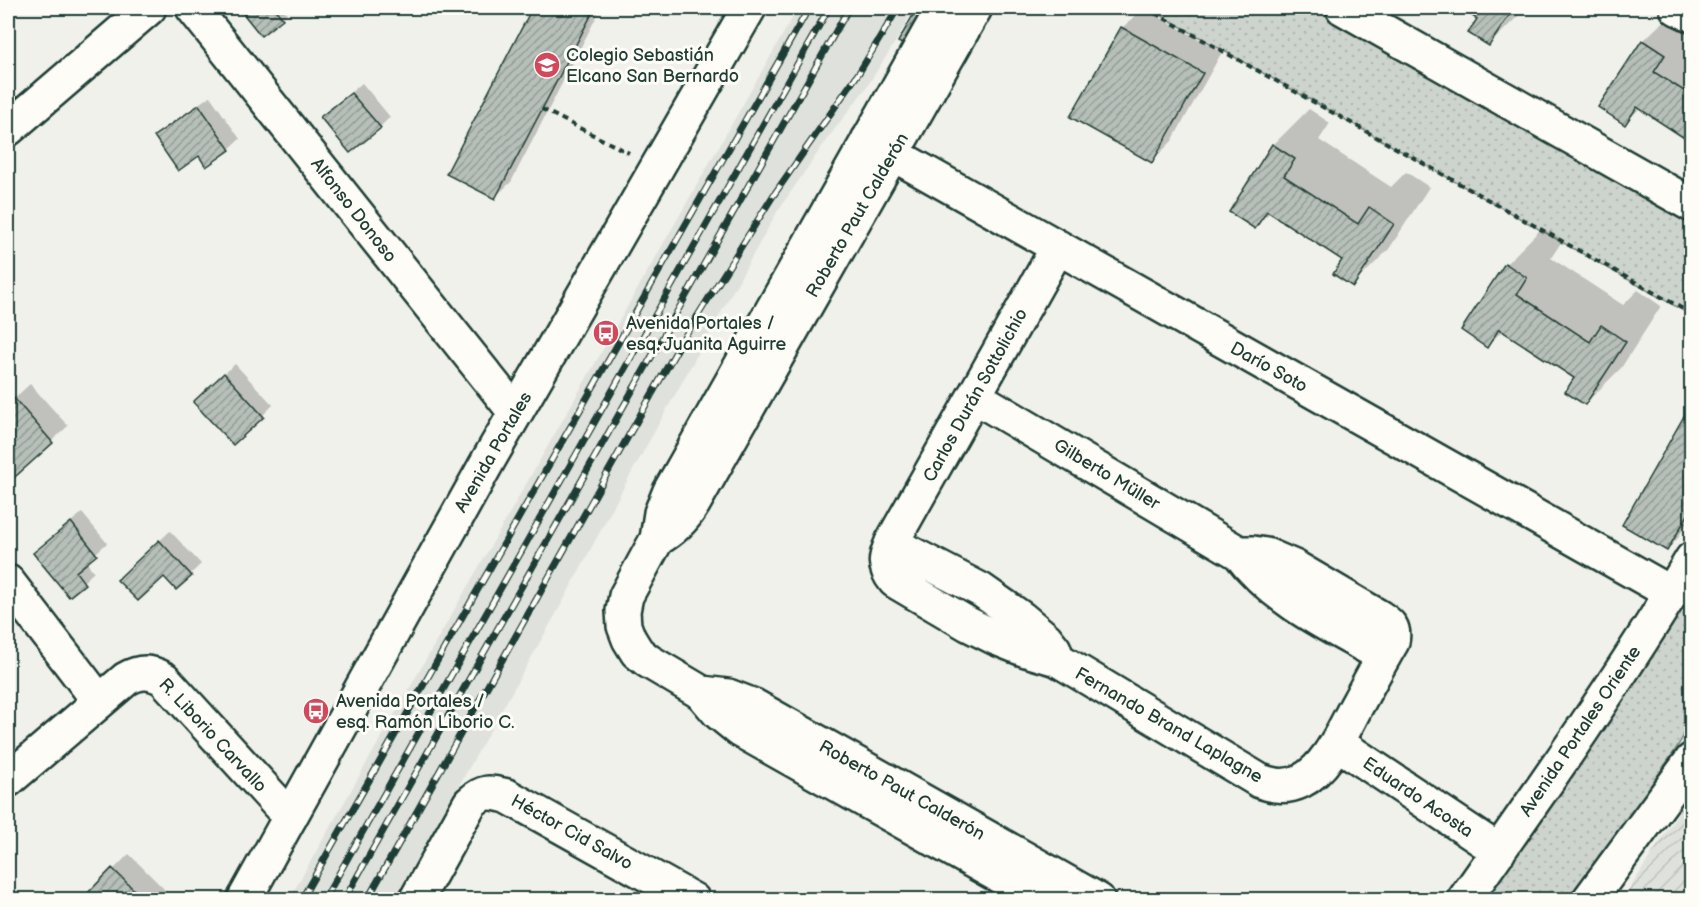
<svg xmlns="http://www.w3.org/2000/svg" width="1699" height="907" viewBox="0 0 1699 907" font-family="'Balsamiq Sans',sans-serif">
  <style>
    .built { fill: #dfe2dc }
    .industrial { fill: url(#industrial-furrows) }
    .park { fill: url(#park-dots); stroke: #768880; stroke-width: 1.5 }
    .shadow { fill: #0003 }
    .building { fill: url(#building-hatch); stroke: #1f3d34; stroke-width: 1.5 }
    .lines { fill: none; stroke-linecap: round; stroke-linejoin: round }
    .minor-casing { stroke: #1f3d34; stroke-width: 38 }
    .major-casing { stroke: #1f3d34; stroke-width: 38 }
    .path { stroke: #1f3d34; stroke-width: 4; stroke-dasharray: 6 4.5; stroke-linecap: butt }
    .minor { stroke: #fdfcf7; stroke-width: 33 }
    .major { stroke: #fdfcf7; stroke-width: 33 }
    .rail-casing { stroke: #1f3d34; stroke-width: 7 }
    .rail { stroke: #fdfcf7; stroke-width: 4.5; stroke-dasharray: 14; stroke-linecap: butt }
    .labels { text-anchor: middle; stroke-width: 6; stroke-linejoin: round; paint-order: stroke }
    .poi-label { font-size: 18px; fill: #1f3d34; stroke: #fdfcf7; text-anchor: start }
    .street-label { font-size: 18px; fill: #1f3d34; stroke: #fdfcf7 }
  </style>
  <defs>
    <pattern id="industrial-furrows" width="10" height="10" patternUnits="userSpaceOnUse" patternTransform="scale(1.5)"><rect width="10" height="10" fill="#dfe2dc"/><path d="M-1 1l2-2M0 10L10 0M9 11l2-2" fill="none" stroke="#bfc3bd"/></pattern>
    <pattern id="park-dots" width="8" height="8" patternUnits="userSpaceOnUse" patternTransform="scale(1.5)"><rect width="8" height="8" fill="#cdd3cd"/><path d="M2 2h.1M6 6h.1" fill="none" stroke="#b0b6b1" stroke-width="1.8" stroke-linecap="round"/></pattern>
    <pattern id="building-hatch" width="6" height="6" patternUnits="userSpaceOnUse" patternTransform="scale(1.5)"><rect width="6" height="6" fill="#b6bfb8"/><path d="M-1 1l2-2M0 6l6-6M5 7l2-2" fill="none" stroke="#939c96"/></pattern>
  </defs>
  <rect width="100%" height="100%" fill="#f0f1eb"/>
  <filter id="ink" filterUnits="userSpaceOnUse"><feTurbulence type="fractalNoise" baseFrequency=".0167" numOctaves="2"/><feDisplacementMap in="SourceGraphic" scale="12" xChannelSelector="R" yChannelSelector="G"/><feConvolveMatrix kernelMatrix="1 2 1 2 8 2 1 2 1" color-interpolation-filters="sRGB"/></filter>
  <g filter="url(#ink)">
    <path class="built" d="M798,8h116l-18,33 -30,47 -38,50 -51,74 -150,269 -66,124 -166,294h-106z"/>
    <path class="industrial" d="M1691,793v106h-68z"/>
    <path class="park" d="M1148,8h176l367,210v97z
      M1691,580v144l-17,28 -103,147 -90,1z"/>
    <path class="shadow" d="M248,8h34l5,5 -5,5 -38,-6z
      M526,8h75l-90,174 -16,15 36,-183z
      M1143,8l79,44 -50,89 -20,20 -30,-133z
      M1463,8h63l-37,37 -9,-26z
      M1677,8l15,23 -3,4 3,2v104l-52,-33 -15,15 18,-82z
      M362,83l28,34 -10,10 -58,-10z
      M210,96l30,43 -11,10 -30,5 -43,-17 11,-11z
      M1309,109l21,14 -11,17 72,47 15,-15 23,15 -40,62 -36,36 -9,-26 -73,-48 -16,16 18,-82z
      M1542,228l20,13 -11,17 72,47 15,-15 23,16 -40,62 -36,36 -9,-27 -73,-47 -16,16 19,-82z
      M235,364l38,41 -11,11 -57,-25z
      M30,384l38,42 -60,55v-77z
      M1692,405v109l-14,24 -11,11z
      M82,513l25,30 -21,19 8,10 -25,23 -34,-42 11,-11z
      M170,531l31,33 -25,24 -12,-13 -34,-6z
      M129,854l46,46h-86l-3,-3z"/>
    <path class="building" d="M247,8h27l9,11 -22,17 -19,-24z
      M524,8h71l-100,191 -49,-25 83,-160z
      M917,8h20l-24,42 -15,-8z
      M1460,8h54l-25,38 -21,-13 9,-14z
      M1121,27l82,46 -51,90 -82,-46z
      M1642,40l23,15 -11,17 38,24v47l-55,-36 -12,18 -27,-18z
      M351,93l30,35 -31,25 -30,-36z
      M199,105l31,45 -24,17 -7,-11 -21,15 -24,-35z
      M1272,144l23,15 -11,17 74,48 11,-17 25,17 -41,63 -20,-13 9,-14 -75,-49 -12,18 -26,-17z
      M1505,263l22,15 -10,16 73,48 11,-17 25,17 -41,63 -20,-13 9,-14 -75,-49 -12,19 -26,-18z
      M224,373l40,44 -31,28 -40,-43z
      M14,398l39,45 -45,40v-79z
      M1692,402v106l-25,43 -45,-26z
      M71,522l26,33 -21,17 9,12 -16,13 -36,-44z
      M159,540l33,36 -16,14 -12,-13 -26,24 -21,-21z
      M112,868l32,32h-57l-3,-3z"/>
    <g class="lines">
      <defs>
        <path id="minor" d="M193,8l322,404
          M943,8l-273,483 -9,22 -4,26 -31,57 -3,15 1,15 5,13 8,13 11,9 54,32 17,20 21,17 302,170
          M1343,8l349,197
          M1677,8l15,7
          M8,129l141,-121
          M868,140l803,453
          M1058,247l-166,295c-7,16 -9,24 3,39l73,43 28,14 30,12 31,9 203,122c14,5 27,7 41,0 27,-13 43,-53 57,-78 11,-20 22,-41 34,-61 3,-14 -2,-18 -13,-25l-85,-50 -28,-12 -13,-2h-14
          M974,396l265,157c37,49 93,74 145,103
          M657,539c16,-9 27,-20 36,-35l282,-496
          M892,542l18,11 71,37 40,28 25,21 8,10 3,10
          M8,582l91,119
          M702,693l26,3 26,10 344,194
          M1337,743l162,108
          M8,780l118,-101c13,-8 25,-8 38,0l126,138
          M416,900l54,-97c14,-13 20,-11 37,-7l186,104
          M1464,900c79,-112 158,-224 228,-341
          M1589,900l103,-140"/>
        <path id="major" d="M244,900l245,-441 260,-451"/>
      </defs>
      <use href="#minor" class="minor-casing"/>
      <use href="#major" class="major-casing"/>
      <path class="path" d="M1146,8l546,306
        M542,109l87,44"/>
      <use href="#minor" class="minor"/>
      <use href="#major" class="major"/>
      <defs>
        <path id="rail" d="M301,900l508,-892
          M324,900l505,-892
          M344,900l505,-892
          M367,900l316,-561 90,-143 87,-125 38,-63"/>
      </defs>
      <use href="#rail" class="rail-casing"/>
      <use href="#rail" class="rail"/>
    </g>
  </g>
  <defs>
    <symbol id="school-disc" viewBox="-11 -11 22 22"><circle r="9.5" fill="#d1495b" stroke="#fdfcf7"/><path d="M0-5L7-2L0 1L-7-2ZM-4 1L0 2.5L4 1V4Q0 6-4 4Z" fill="#fff"/></symbol>
    <symbol id="bus-disc" viewBox="-11 -11 22 22"><circle r="9.5" fill="#d1495b" stroke="#fdfcf7"/><path d="M-5-6H5V4H4V6H2V4H-2V6H-4V4H-5ZM-3.5-4V0h7V-4ZM-3.5 1.2v1.5H-2V1.2ZM2 1.2v1.5H3.5V1.2Z" fill="#fff"/></symbol>
  </defs>
  <g fill-rule="evenodd">
    <use href="#school-disc" x="532" y="50" width="30" height="30"/>
    <use href="#bus-disc" x="591" y="318" width="30" height="30"/>
    <use href="#bus-disc" x="301" y="696" width="30" height="30"/>
  </g>
  <g class="labels">
    <g class="poi-label">
      <text x="566" y="61">Colegio Sebastián<tspan x="566" dy="21">Elcano San Bernardo</tspan></text>
      <text x="626" y="329">Avenida Portales /<tspan x="626" dy="21">esq. Juanita Aguirre</tspan></text>
      <text x="336" y="707">Avenida Portales /<tspan x="336" dy="21">esq. Ramón Liborio C.</tspan></text>
    </g>
    <g class="street-label">
      <text transform="translate(354 210) rotate(52)" y="6">Alfonso Donoso</text>
      <text transform="translate(857 215) rotate(-60)" y="6">Roberto Paut Calderón</text>
      <text transform="translate(1269 367) rotate(29)" y="6">Darío Soto</text>
      <text transform="translate(975 395) rotate(-61)" y="6">Carlos Durán Sottolichio</text>
      <text transform="translate(493 452) rotate(-60)" y="6">Avenida Portales</text>
      <text transform="translate(1107 474) rotate(31)" y="6">Gilberto Müller</text>
      <text transform="translate(1169 725) rotate(30)" y="6">Fernando Brand Laplagne</text>
      <text transform="translate(1580 731) rotate(-56)" y="6">Avenida Portales Oriente</text>
      <text transform="translate(213 735) rotate(47)" y="6">R. Liborio Carvallo</text>
      <text transform="translate(902 790) rotate(29)" y="6">Roberto Paut Calderón</text>
      <text transform="translate(1418 797) rotate(34)" y="6">Eduardo Acosta</text>
      <text transform="translate(572 832) rotate(29)" y="6">Héctor Cid Salvo</text>
    </g>
  </g>
  <rect width="1699" height="907" fill="none" stroke="#fdfcf7" stroke-width="30"/>
  <rect x="15" y="15" width="1669" height="877" fill="none" stroke="#1f3d34" stroke-width="2" filter="url(#ink)"/>
</svg>
